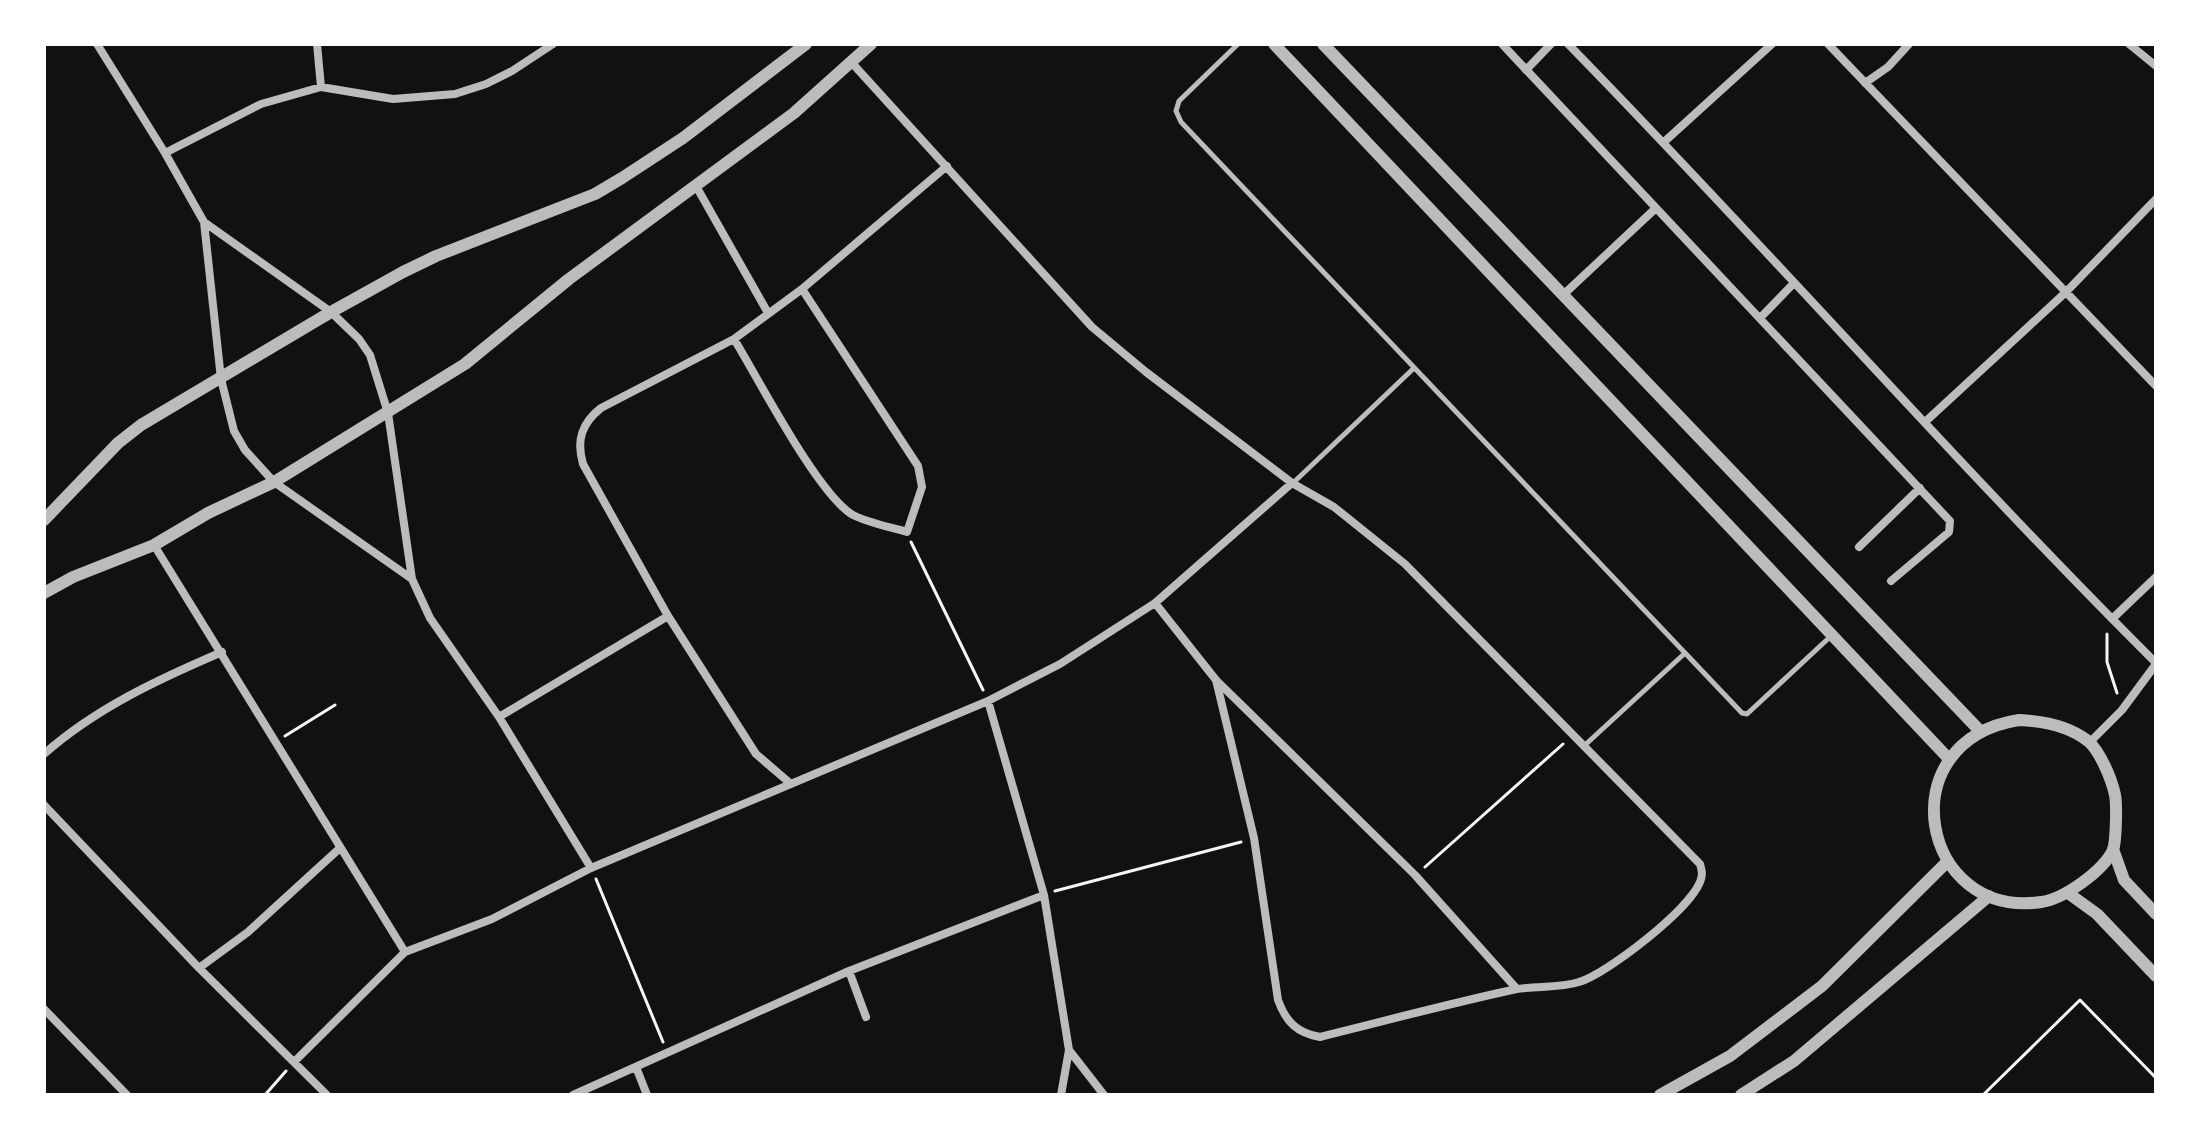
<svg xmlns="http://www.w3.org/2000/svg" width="2200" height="1139" viewBox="0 0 2200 1139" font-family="Rubik,sans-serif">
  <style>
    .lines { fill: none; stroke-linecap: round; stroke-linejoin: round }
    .path { stroke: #f5f5f5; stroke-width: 3 }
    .service { stroke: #bcbcbc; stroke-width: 5 }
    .minor { stroke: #bcbcbc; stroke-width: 8 }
    .tertiary { stroke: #bcbcbc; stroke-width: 12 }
  </style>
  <rect width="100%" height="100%" fill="#111"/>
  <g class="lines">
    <path class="path" d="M911,542l72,148
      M2107,634v28l10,31
      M285,736l50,-31
      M1425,867l138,-123
      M596,879l67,163
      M1055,891l186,-49
      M265,1095l21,-24
      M1983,1095l97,-95 76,78"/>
    <path class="service" d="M1238,44l-59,57 -3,10 5,11 561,591 5,1 84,-78
      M1293,483l121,-115
      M1585,745l99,-91"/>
    <path class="minor" d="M97,44l68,109 39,69
      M317,44l4,43
      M1502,44l448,477 -1,11 -58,49
      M1568,44c199,203 386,418 588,619
      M1828,44l328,342
      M2129,44l27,22
      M852,63l240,264 54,45 146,111 42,24 71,57 295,300c2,7 3,11 0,18 -11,28 -92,91 -121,100 -22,7 -45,3 -67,8 -64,14 -128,31 -192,47 -23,-4 -34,-15 -42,-37l-24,-162 -38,-158
      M1526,70l25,-26
      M1865,83l23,-16 21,-23
      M1664,142l108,-98
      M165,153l96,-49 60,-17 72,12 62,-5 31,-10 26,-13 41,-27
      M696,186l72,127
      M1563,295l93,-87
      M1760,318l34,-35
      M734,339c24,39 84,156 119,176 16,8 37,12 54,17l15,-45 -4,-21 -116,-177
      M1925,422l141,-130 90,-93
      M154,545l251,407
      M1859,547l61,-59
      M412,579l-138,-97 -29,-32 -11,-19 -13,-52 -17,-157 127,90 28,27 11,16 18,58 24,166 18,39 69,99 92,151
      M1155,603l61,77 199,195 101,113
      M2112,619l44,-42
      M988,701l56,194 25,155
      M499,717l169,-101
      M2090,742l32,-32 34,-46
      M44,754c52,-46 115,-75 178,-102
      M791,784l-35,-30 -88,-138 -85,-152c-7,-24 -1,-41 18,-56l133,-69 68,-50 145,-123
      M44,805l155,163 128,127
      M199,968l49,-36 92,-84
      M849,971l17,46
      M44,1009l83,86
      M294,1062l111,-110 87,-33 99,-51 397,-167 72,-37 95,-61 137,-120
      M636,1067l11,28
      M573,1095l276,-124 195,-76
      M1061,1095l8,-45 35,45"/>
    <path class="tertiary" d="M1274,44l675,715
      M1323,44l657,687
      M44,520l74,-77 23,-18 190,-113 72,-40 33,-16 159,-62 27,-16 61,-40 123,-94
      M44,593l29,-16 81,-32 54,-32 66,-31 191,-118 104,-85 225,-166 77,-69
      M2019,720c24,1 50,6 69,21 12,10 24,39 27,54 2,10 1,47 -2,55 -10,21 -49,49 -72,52 -120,18 -155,-161 -22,-182z
      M2113,849l11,31 32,34
      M2068,893l29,21 59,62
      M1660,1095l70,-39 92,-70 126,-125
      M1741,1095l53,-34 195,-165"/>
  </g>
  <rect width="2200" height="1139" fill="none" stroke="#ffffff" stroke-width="92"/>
</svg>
